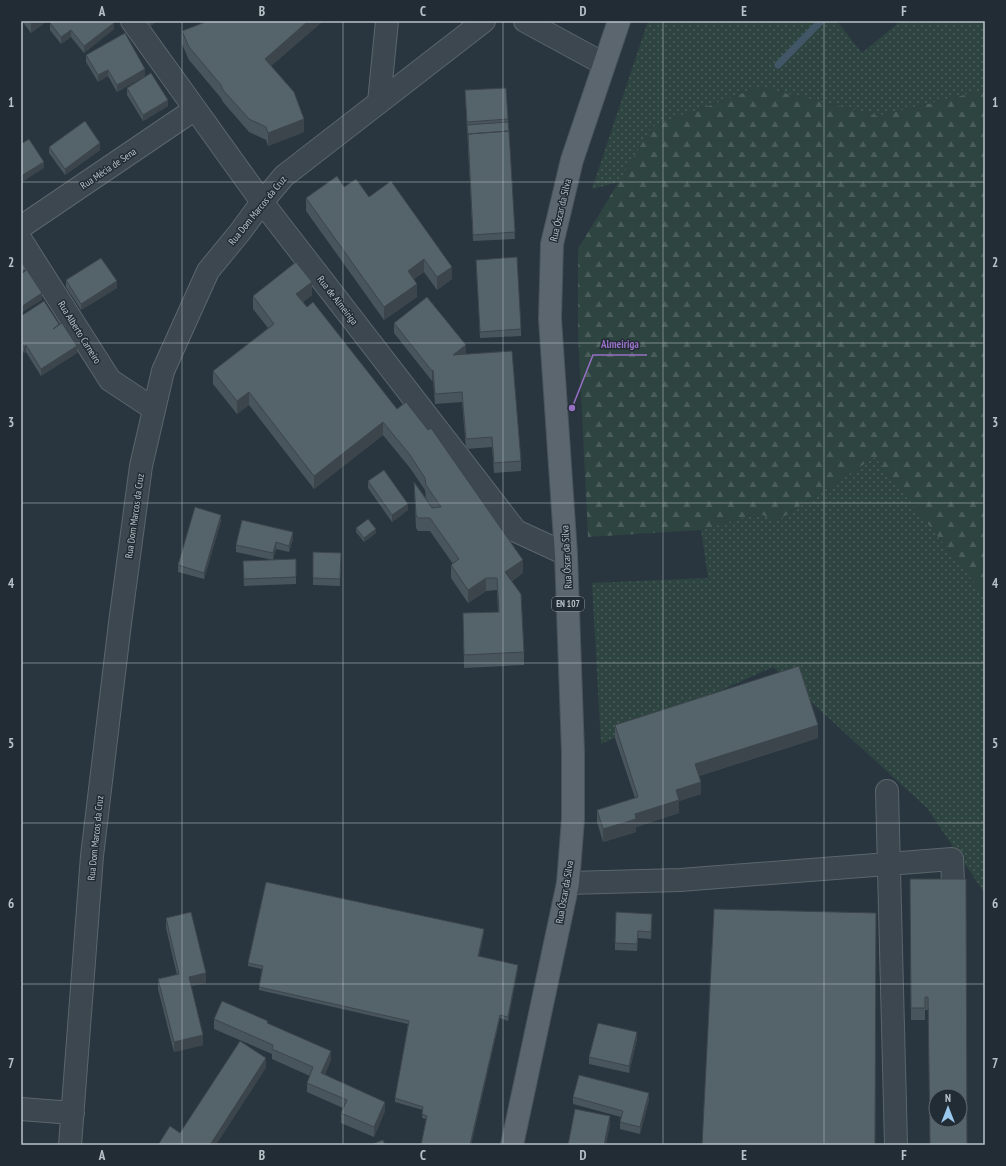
<svg xmlns="http://www.w3.org/2000/svg" width="1006" height="1166" viewBox="0 0 1006 1166" font-family="'PT Sans Narrow',sans-serif">
  <style>
    .grass { fill: url(#grass-dots) }
    .forest { fill: url(#forest-firs) }
    .lines { fill: none; stroke-linecap: round; stroke-linejoin: round }
    .stream { stroke: #415666; stroke-width: 7 }
    .minor-casing { stroke: #5b656c; stroke-width: 24 }
    .major-casing { stroke: #49535b; stroke-width: 24 }
    .minor { stroke: #3d474f; stroke-width: 22 }
    .major { stroke: #5b666f; stroke-width: 22 }
    .wall { fill: #49555c }
    .shaded-wall { fill: #3c454b }
    .building { fill: #55636b; stroke: #3c454b; fill-rule: evenodd }
    .grid { fill: none; stroke: #b9c2c9; stroke-width: 1; stroke-opacity: 0.55 }
    .labels { text-anchor: middle; stroke-width: 3; stroke-linejoin: round; paint-order: stroke }
    .shield { fill: #222c34; stroke: #8c959c; stroke-width: 1 }
    .shield-label { font-size: 9px; font-weight: bold; fill: #b9c2c9 }
    .street-label { font-size: 10px; fill: #b9c2c9; stroke: #222c34 }
    .leader { fill: none; stroke: #9770c4; stroke-width: 1.5 }
    .callout-dot { fill: #9770c4; stroke: #222c34; stroke-width: 1.5 }
    .callout-label { font-size: 11px; text-anchor: middle; font-weight: bold; fill: #9770c4; stroke: #222c34; stroke-width: 3; stroke-linejoin: round; paint-order: stroke }
    .neatline { fill: none; stroke: #b9c2c9; stroke-width: 1.5 }
    .grid-label { font-size: 13px; text-anchor: middle; font-weight: bold; fill: #b9c2c9 }
  </style>
  <defs>
    <pattern id="grass-dots" width="8" height="8" patternUnits="userSpaceOnUse"><rect width="8" height="8" fill="#2e4441"/><path d="M2 2h.1M6 6h.1" fill="none" stroke="#4a5d5b" stroke-width="1.8" stroke-linecap="round"/></pattern>
    <pattern id="forest-firs" width="22" height="20" patternUnits="userSpaceOnUse"><rect width="22" height="20" fill="#2e4441"/><path d="M5 1l3.5 6h-7zM16 11l3.5 6h-7z" fill="#4a5d5b"/></pattern>
  </defs>
  <rect width="100%" height="100%" fill="#29363f"/>
  <path class="grass" d="M648,21h189l25,32 35,-29 -1,-3h89v69l-107,26 -118,-29 -108,40 -33,55 -27,7z
    M875,457l110,139v299l-6,-10 -52,-77 -154,-141 -172,77 -9,-161 116,-5 -7,-48 57,-17 19,8z"/>
  <path class="forest" d="M760,87l118,29 107,-26v506l-110,-139 -98,64 -19,-8 -57,17 -113,7 -10,-205v-83l74,-122z"/>
  <g class="lines">
    <path class="stream" d="M778,65l43,-44"/>
    <defs>
      <path id="minor" d="M132,21l130,181 254,329 50,23
        M525,21l79,43
        M379,102l8,-81
        M21,227l174,-118
        M21,240l89,140 44,29
        M887,791l9,354
        M568,883l112,-3 272,-21 2,49
        M21,1109l52,4
        M70,1145l22,-289 28,-233 21,-157 22,-95 45,-100 32,-39 22,-30 22,-26 200,-155"/>
      <path id="major" d="M512,1145l56,-262 5,-64v-67l-7,-198 -16,-235 2,-75 20,-84 47,-139"/>
    </defs>
    <use href="#minor" class="minor-casing"/>
    <use href="#major" class="major-casing"/>
    <use href="#minor" class="minor"/>
    <use href="#major" class="major"/>
  </g>
  <path class="wall" d="M22,21h25l-16,12z
    M144,21h12l-6,6z
    M208,21h115l-52,45 33,66 -36,14 -2,-6 -17,-8 -26,-30 -2,-4 -32,-38 -7,-16v-13z
    M50,23l64,6 -30,24 -13,-16 -10,7 -11,-14z
    M86,55l59,21 -28,16 -9,-16 -10,6 -12,-20z
    M127,88l41,18 -25,15 -16,-26z
    M465,90l43,29 7,120 -42,2z
    M49,147l51,3 -35,25 -16,-22z
    M344,187l25,10 83,82 -15,11 -13,-18 -10,7 3,18 -33,23 -78,-109v-13z
    M476,260l45,69v7l-41,2z
    M66,280l51,8 -36,22 -15,-23z
    M312,295l-9,7 220,271 -11,8 12,71v13l-60,3 -1,-55 35,-1 -1,-22 -11,1 -18,12 -17,-25v-13l2,-1 -23,-33h-12l-2,-3 -2,-46 12,16 -1,-8 -15,-22 -27,-33 -69,54 -65,-84 -12,9 -24,-30v-13l55,-43 -15,-19v-13z
    M21,316l38,9 18,28 -36,23 -15,-24 -2,1 -3,-4z
    M394,323l72,31 55,107v10l-27,2 -2,-26 -26,2 -4,-47 -27,2 -2,-24 -1,1 -38,-48z
    M368,481l40,29 -16,12 -24,-34z
    M221,521l-17,58 -26,-7v-7z
    M356,528l20,5 -12,9 -8,-10z
    M293,539l-4,13 -13,-3 -3,11 23,-1v25l-52,2 -1,-25 30,-1 -37,-8v-7z
    M313,552l28,1 -1,33 -27,-1z
    M615,725l203,13 -119,38 2,18 -22,7v12l-43,14v5l-33,10 -6,-20v-12l38,-12 -20,-60z
    M910,879h56l-38,131h-3v10h-14z
    M166,918l40,65 -15,3 12,59 -29,7 -16,-63v-10l19,-4 -11,-47z
    M652,920l-1,19 -13,-1 -1,13 -22,-1v-7z
    M484,932l-5,24 39,12 -10,53 -8,-3 -29,127h-50l5,-26 -4,-1 1,-8 -28,-8v-4l13,-74 -149,-34v-3l3,-18 -14,-3v-3z
    M214,1019l54,4 63,37 -6,14 60,37 -11,26 -33,-14v-10l2,-5 -36,-16v-9l3,-7 -38,-17v-5l-58,-25z
    M637,1039l-8,34 -40,-9v-7z
    M573,1097l76,3 -9,34 -20,-5v-7l1,-5 -48,-13z"/>
  <path class="shaded-wall" d="M34,21h13l-16,12v-10z
    M150,21h6l-6,6z
    M308,21h15l-58,50v-12z
    M114,23v6l-30,24v-7z
    M71,30v7l-10,7v-7z
    M145,69v7l-28,16v-7z
    M108,70v6l-10,6v-7z
    M168,100v6l-25,15v-6z
    M304,119v13l-36,14v-13z
    M100,143v7l-35,25v-6z
    M44,162v6l-23,15v-7z
    M424,259v13l-16,11v-12z
    M452,267v12l-15,11v-13z
    M26,269v6l-5,4v-7z
    M117,281v7l-36,22v-6z
    M312,282v13l-16,12v-13z
    M417,284v13l-33,23v-13z
    M42,293v7l-21,13v-6z
    M26,345v7l-2,1v-6z
    M466,345v10h-13z
    M77,346v7l-36,23v-7z
    M433,370v10l-1,1v-10z
    M249,392v13l-12,9v-13z
    M383,422v13l-69,54v-13z
    M408,504v6l-16,12v-7z
    M221,515v6l-17,58v-6z
    M376,529v4l-12,9v-4z
    M293,532v7l-4,13v-6z
    M276,542v7l-3,11v-7z
    M523,560v13l-18,12v-13z
    M486,578v13l-18,12v-13z
    M818,725v13l-123,39v-13z
    M701,782v12l-22,7v12l-43,14v5l-33,10v-13l32,-15 41,-24z
    M484,929v3l-6,27v-3z
    M518,965v3l-10,53v-4z
    M206,973v10l-17,4v-10z
    M500,1015v3l-29,127h-1z
    M637,1032v7l-8,34v-7z
    M203,1035v10l-29,7v-10z
    M331,1051v9l-10,23v-10z
    M266,1058v10l-50,77h-6z
    M649,1093v7l-9,34v-7z
    M385,1102v9l-11,26v-10z
    M610,1116v10l-4,19h-2z"/>
  <path class="building" d="M52,21h60l2,2 -30,23 -13,-16 -10,7 -11,-14z
    M208,21h100l-43,38 29,33 10,27 -36,14 -2,-6 -17,-8 -26,-29 -2,-5 -32,-38 -7,-16z
    M125,33l20,36 -28,16 -9,-15 -10,5 -12,-20z
    M151,73l17,27 -25,15 -16,-27z
    M506,88l2,31 -41,3 -2,-32z
    M85,121l15,22 -35,26 -16,-22z
    M508,122l1,9 -41,3v3l-1,-12z
    M509,131l6,101 -42,3 -5,-101z
    M29,139l15,23 -23,14v-32z
    M337,176l7,11 12,-8 13,18 22,-16 61,86 -15,10 -13,-18 -16,12 9,13 -33,23 -78,-109z
    M517,257l4,72 -41,3 -4,-72z
    M101,258l16,23 -36,23 -15,-24z
    M21,261l5,8 -5,3z
    M296,262l16,20 -16,12 11,13 6,-5 84,107 9,-7 22,28 3,-2 92,132 -18,12 16,22 3,58 -60,3 -1,-42 36,-1 -2,-34h-11l-18,12 -17,-25 8,-6 -29,-41h-12l-2,-3 -2,-33 18,26 9,-1 -15,-22 -1,-7 -15,-23 -27,-33 -69,54 -65,-84 -12,9 -24,-30 61,-47 -21,-28z
    M27,270l15,23 -21,14v-33z
    M427,297l39,48 -13,10 59,-4 9,110 -27,2 -2,-26 -26,2 -4,-47 -27,2 -2,-24 -1,1 -38,-48z
    M44,301l15,23 -6,5 9,-6 15,23 -36,23 -15,-24 -2,2 -3,-4v-27z
    M384,470l24,34 -16,11 -24,-34z
    M195,507l26,8 -17,58 -26,-8z
    M368,519l8,10 -12,9 -8,-10z
    M242,520l51,12 -4,14 -13,-4 -3,11 -37,-8z
    M313,552l28,1 -1,26 -27,-1z
    M296,559v18l-52,2 -1,-18z
    M799,666l19,59 -123,39 6,18 -25,8 3,10 -44,14 1,5 -33,10 -6,-19 41,-13 -23,-72z
    M910,879h56l1,266h-37l-2,-148h-3v11h-14zM936,1096h24v24h-24z
    M266,882l218,47 -6,27 40,9 -10,52 -8,-2 -30,130h-49l6,-29 -5,-2 1,-7 -28,-9 14,-77 -150,-34 4,-21 -15,-3z
    M714,909l162,4 -1,232h-173z
    M191,912l15,61 -17,4 14,58 -29,7 -16,-63 21,-5 -13,-56z
    M616,912l36,2 -1,18 -13,-1 -1,13 -22,-1z
    M222,1001l46,20 -1,2 64,28 -10,22 64,29 -11,25 -33,-14 6,-13 -40,-17 6,-16 -41,-18 1,-4 -59,-26z
    M598,1023l39,9 -8,34 -40,-9z
    M240,1041l26,17 -56,87h-52l12,-19 10,7z
    M579,1075l70,18 -9,34 -20,-5 3,-11 -50,-14z
    M575,1109l35,7 -6,29h-36z
    M383,1140l2,5h-15z"/>
  <path class="grid" d="M182,21v1124M343,21v1124M503,21v1124M663,21v1124M824,21v1124M21,182h964M21,343h964M21,503h964M21,663h964M21,823h964M21,984h964"/>
  <g class="labels">
    <rect class="shield" x="552" y="597" width="32" height="14" rx="3"/>
    <g class="shield-label">
      <text x="568" y="607">EN 107</text>
    </g>
    <g class="street-label">
      <text transform="translate(108 168) rotate(-34)" y="4">Rua Mécia de Sena</text>
      <text transform="translate(257 210) rotate(-51)" y="4">Rua Dom Marcos da Cruz</text>
      <text transform="translate(560 210) rotate(-77)" y="4">Rua Óscar da Silva</text>
      <text transform="translate(338 300) rotate(52)" y="4">Rua de Almeiriga</text>
      <text transform="translate(80 332) rotate(58)" y="4">Rua Alberto Carneiro</text>
      <text transform="translate(134 516) rotate(-82)" y="4">Rua Dom Marcos da Cruz</text>
      <text transform="translate(566 557) rotate(-93)" y="4">Rua Óscar da Silva</text>
      <text transform="translate(95 838) rotate(-84)" y="4">Rua Dom Marcos da Cruz</text>
      <text transform="translate(564 892) rotate(-80)" y="4">Rua Óscar da Silva</text>
    </g>
  </g>
  <path class="leader" d="M572 408L593 355H647"/>
  <circle class="callout-dot" cx="572" cy="408" r="4"/>
  <g class="callout-label">
    <text x="620" y="348">Almeiriga</text>
  </g>
  <rect width="1006" height="1166" fill="none" stroke="#222c34" stroke-width="44"/>
  <g transform="translate(948 1108)"><circle r="19" fill="#222c34" stroke="#5e6870"/>
  <path d="M0-3L7 15L0 10L-7 15Z" fill="#9ac8ed"/>
  <text y="-6" font-size="11" font-weight="bold" text-anchor="middle" fill="#b9c2c9">N</text>
  </g>
  <rect x="22" y="22" width="962" height="1122" class="neatline"/>
  <g class="grid-label">
    <text x="102" y="16">A</text>
    <text x="262" y="16">B</text>
    <text x="423" y="16">C</text>
    <text x="583" y="16">D</text>
    <text x="744" y="16">E</text>
    <text x="904" y="16">F</text>
    <text x="11" y="107">1</text>
    <text x="995" y="107">1</text>
    <text x="11" y="267">2</text>
    <text x="995" y="267">2</text>
    <text x="11" y="427">3</text>
    <text x="995" y="427">3</text>
    <text x="11" y="588">4</text>
    <text x="995" y="588">4</text>
    <text x="11" y="748">5</text>
    <text x="995" y="748">5</text>
    <text x="11" y="908">6</text>
    <text x="995" y="908">6</text>
    <text x="11" y="1068">7</text>
    <text x="995" y="1068">7</text>
    <text x="102" y="1160">A</text>
    <text x="262" y="1160">B</text>
    <text x="423" y="1160">C</text>
    <text x="583" y="1160">D</text>
    <text x="744" y="1160">E</text>
    <text x="904" y="1160">F</text>
  </g>
</svg>
